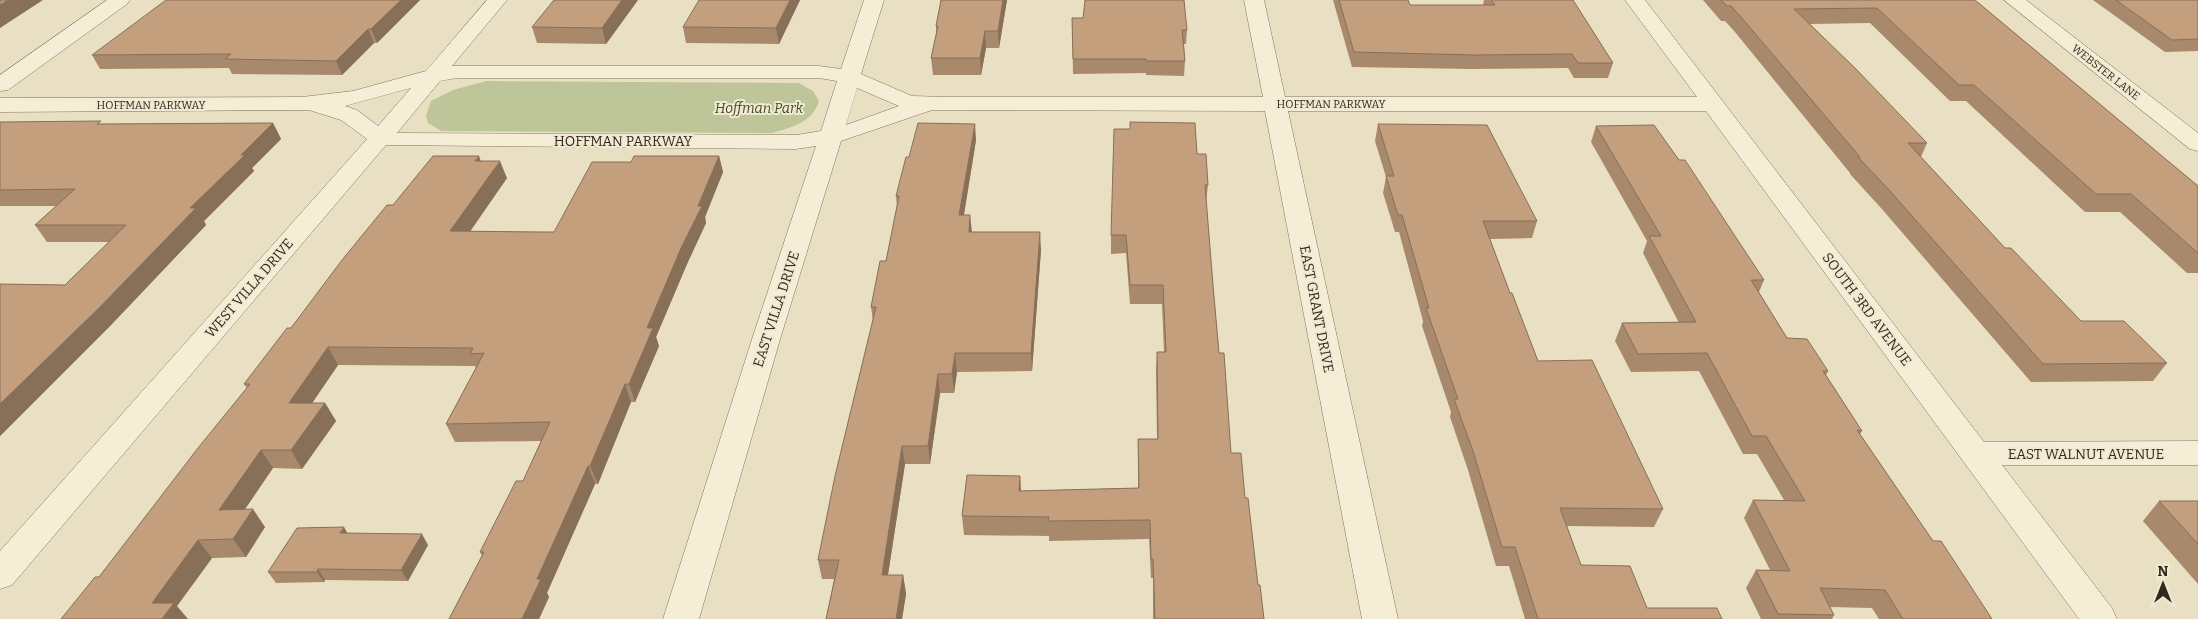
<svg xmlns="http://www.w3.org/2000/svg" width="2198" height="619" viewBox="0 0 2198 619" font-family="Bitter,serif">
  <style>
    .green { fill: #bec699 }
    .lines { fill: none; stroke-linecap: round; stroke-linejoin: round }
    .minor-casing { stroke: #82725c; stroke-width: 1 }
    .minor { fill: #f5edd6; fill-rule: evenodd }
    .wall { fill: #a8896c }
    .shaded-wall { fill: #886f58 }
    .building { fill: #c39f7e; stroke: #886f58 }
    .labels { text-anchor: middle; stroke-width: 4; stroke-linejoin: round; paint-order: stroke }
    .far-street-label { font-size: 11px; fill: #332a1f; stroke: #f1ead3 }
    .park-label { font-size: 14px; font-style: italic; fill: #424d28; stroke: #f1ead3 }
    .street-label { font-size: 14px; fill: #332a1f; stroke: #f1ead3 }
  </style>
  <rect width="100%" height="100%" fill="#e9e0c4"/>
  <path class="green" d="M486,81l313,2 14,8 6,10c-7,22 -27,26 -47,32l-331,-2 -13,-8 -2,-7 5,-15 22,-11z"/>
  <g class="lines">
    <defs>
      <path id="minor" d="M107,0h23l-3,4 -119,86 -8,1v-16z
        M487,0h20l-55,66h367l22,3 23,-69h20l-23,74 51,22 35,1h316l-19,-97h20l21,97h412l-72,-97h20l339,442 214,-1v24h-196l110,143 5,11h-38l-373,-508h-418l110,508h-36l-97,-508 -333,-1 -91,31 -60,195 -82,283h-36l90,-283 63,-190 -20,3 -410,-4 -374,440 -12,4v-38l367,-412 -26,-19 -32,-10 -309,2v-14l302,-1 51,-6 73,-20zM457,78h362l18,3 -16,50 -25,4 -399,-2 43,-52zM411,88l-33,38 -21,-16 -12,-4zM857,88l42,18 -53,19z
        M2004,0h22l172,133v18l-8,-2z"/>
    </defs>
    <use href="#minor" class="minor-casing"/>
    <use href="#minor" class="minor"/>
  </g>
  <path class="wall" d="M420,0l-43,43h-3l-32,32 -110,-1 -3,-6 -129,1 -8,-14z
    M554,0h84l-32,44 -69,-1 -5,-16z
    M800,0l-21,44 -93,-1 -3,-16z
    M941,0h66l-8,48h-13l-5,27h-48l-2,-17 5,-23v-9z
    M1333,0h75l2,5h73l1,-5h89l40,63 -5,15h-34l-6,-10 -97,1 -119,-2z
    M1703,0h272l223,186v87h-11l-67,-61h-35l-119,-111h-16l-80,-78 -60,1 117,119 -6,14 84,91 76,73 86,42 -14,18 -122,1 -150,-174 -31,-34v-1l-115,-141 -10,-11h-4z
    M2093,0h105v51l-33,1z
    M1072,18l115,12 -1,14h-2l1,17 -1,15 -38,-1v-2l-73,1z
    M0,122l103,2 170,-1 8,16 -29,29 2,3 -50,50 2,4 -95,100 -111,111v-152l65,1 44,-43h-62l-12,-17 21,-19h-56z
    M1378,124l159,97 -5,17 -42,1 20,54 28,68 125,148 -9,18 -87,-1 14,39 66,43 75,11h-197l-16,-53h-13l-28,-96 -18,-53 1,-5 -29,-86 1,-5 -24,-89h-4l-12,-39 3,-16 -11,-36z
    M1596,126l168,154 -5,12 28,46 41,33 -2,4 36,56 -2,3 73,107 59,78h-113l-7,-11 -42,-1 4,8 -2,4h-71l-15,-31 10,-18h14l-26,-52 9,-18h31l-27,-46h-14l-44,-83 -68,1 -16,-31 7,-18h57l-36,-70 4,-12 -56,-99z
    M976,140l-12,75 8,17 69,18 -9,121 -75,1 -3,21h-14l-10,71h-25l-17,111h15l3,19 -4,25h-76l8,-40h-12l-4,-19 55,-239 -2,-14 15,-46 11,-55 -1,-10 13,-39z
    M1197,154l11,31 -2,18 7,82 6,68 12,100 14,45 13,87 6,34h-111v-41h-2l-2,-39 -100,2v-5l-85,-1 -2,-19 58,-40 1,15 117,-3v-49h19l-1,-68 1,-19h7l-2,-48h-32l-4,-51 -15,1v-19z
    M719,156l4,16 -18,45 1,6 -19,41 -31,73 3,9 -24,56h-4l-33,82h-3l-48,109 2,4 -10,22h-90l33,-63 -2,-4 43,-71 18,-40 -86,1 -9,-18 30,-56 -1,-2 -137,-1 -26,38h13l11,18 -34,48 -29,-1 -28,41 20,18 -19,30 -34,1 -35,48 -78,-29 148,-189 -3,-4 149,-179 88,-44 26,17 -37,53 84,1 77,-70z
    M2159,501h39v83l-55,-63z
    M347,533l81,12 -20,36 -83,-1 -1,2 -48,1 -8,-11z"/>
  <path class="shaded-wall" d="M8,0h35l-43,28v-23z
    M401,0h19l-43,43 -6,-14z
    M622,0h16l-32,44 -4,-16z
    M790,0h10l-21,44 -3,-16z
    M1003,0h4l-8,48 -1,-17z
    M368,29l6,14 -32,32 -6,-14z
    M985,31l1,17 -5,27 -1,-17z
    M273,123l8,16 -29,29 2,3 -50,50 2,4 -95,100 -111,111v-32l241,-249z
    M975,124l1,16 -15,92 -2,-17z
    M479,156l6,17 -10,-12z
    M719,156l4,16 -18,45 1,6 -19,41 -31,73 3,9 -24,56 -6,-18 18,-56z
    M500,161l7,17 -49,71 -8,-18z
    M970,215l2,17h-3z
    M1040,232l1,18 -9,121 -1,-18z
    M328,347l10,18 -38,56 -11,-18z
    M955,353l2,19 -3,21 -2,-19z
    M938,374l2,19 -10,71 -2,-18z
    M625,384l6,18 -33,82 -8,-18z
    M325,403l11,18 -34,48 -11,-19z
    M902,446l3,18 -20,130 -3,-19z
    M261,450l12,18 -41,60 -13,-18z
    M588,466l7,18 -48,109 2,4 -10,22h-17l15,-40z
    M1020,476l1,19 -2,-4z
    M253,509l12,18 -19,30 -13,-18z
    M344,527l6,11 -10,-5z
    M422,534l6,11 -20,36 -7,-11z
    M198,540l14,18 -35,48 11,13h-26l-10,-16z
    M318,569l7,11 -1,2 -7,-10z
    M903,575l3,19 -4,25h-6z"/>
  <path class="building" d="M0,0h8l-8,5z
    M166,0h235l-30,29h-3l-32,32 -111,-2 6,-5 -139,1z
    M554,0h68l-20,28 -70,-1z
    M699,0h91l-14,28 -93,-1z
    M941,0h62l-5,31h-13l-5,27h-49l7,-32h-2z
    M1085,0h99l3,30h-5l3,31h-39v-2h-73l-1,-41h11z
    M1339,0h69l2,5h85l-4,-5h82l40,63h-35l-6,-9 -97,1 -121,-3z
    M1721,0h254l223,186v67l-67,-59h-35l-122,-109h-15l-82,-77 -83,1 62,60 71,74h-19l97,105h6l70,73h43l43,42 -124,1 -153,-173 -32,-34h2l-119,-140 -10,-11h-4z
    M2116,0h82v39l-26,1z
    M101,121l-4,3 176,-1 -32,32h4l-55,53h6l-97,100 -99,96v-120l65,1 61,-60h-91l40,-36 -75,1v-68h1z
    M1130,122l65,1 2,31h9l2,31h-3l8,100 6,68h5l7,100h10l4,45h3l10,87h2l4,34h-109l-2,-60h-2l-1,-39 -102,1 1,-4 -87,-1 5,-41 53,1 -1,15 120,-3 -1,-49h20l-1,-87h9l-3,-67h-33l-4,-50h-15l3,-106h16z
    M918,123l57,1 -16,91h11l-1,17h71l-9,121h-76l-3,21h-14l-10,72h-26l-20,129h21l-7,44h-70l13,-59h-21l17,-84 41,-169h-5l9,-46h6l13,-65h-3l10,-39h3z
    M1378,124l109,1 50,96h-54l27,72h2l26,68 54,-1 71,149 -103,-1 21,57 49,1 17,42h70l5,11h-184l-23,-72h-13l-29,-96 -19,-52h4l-32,-91h3l-27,-93h-4l-12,-39h8z
    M1654,125l25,35h6l79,120h-13l36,58 20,1 21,32h-5l39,60 -5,-1 76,111h8l51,78h-89l-18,-29 -65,-2 14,27 -56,-1 -22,-44 34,1 -37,-71 52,1 -39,-65h-14l-45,-83 -69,1 -16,-31 74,-1 -47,-86h12l-65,-110z
    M433,156h46l-4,5h25l-50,70 85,1h19l38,-70h39l3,-6h85l-21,50h4l-20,40 -35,82h6l-24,56h-4l-35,82h-2l-51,113h4l-19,40h-73l35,-67h-4l36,-71h7l27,-59 -104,2 38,-71 -14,1 3,-6 -145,-1 -39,56h36l-34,47h-30l-42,60 34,-1 -20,30 -35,1 -46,63h22l-12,16h-101l34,-42h4l99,-129 52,-64h-6l43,-56h4l51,-68 45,-55h6z
    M2159,501h39v43z
    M344,527l-4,6 82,1 -21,36 -83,-1 -1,3h-49l29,-44z"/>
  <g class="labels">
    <g class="far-street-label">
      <text transform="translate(2106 72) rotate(38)" y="4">WEBSTER LANE</text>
      <text x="1331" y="108">HOFFMAN PARKWAY</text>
      <text x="151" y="109">HOFFMAN PARKWAY</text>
    </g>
    <g class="park-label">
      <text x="759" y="113">Hoffman Park</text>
    </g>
    <g class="street-label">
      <text x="623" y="146">HOFFMAN PARKWAY</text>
      <text transform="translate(249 288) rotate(-49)" y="5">WEST VILLA DRIVE</text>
      <text transform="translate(776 309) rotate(-72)" y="5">EAST VILLA DRIVE</text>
      <text transform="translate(1317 309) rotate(79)" y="5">EAST GRANT DRIVE</text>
      <text transform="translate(1867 309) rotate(53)" y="5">SOUTH 3RD AVENUE</text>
      <text x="2086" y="459">EAST WALNUT AVENUE</text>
    </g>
  </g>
  <g transform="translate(2163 584)" stroke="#f1ead3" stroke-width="4" paint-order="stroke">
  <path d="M0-4L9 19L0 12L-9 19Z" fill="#332a1f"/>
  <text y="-8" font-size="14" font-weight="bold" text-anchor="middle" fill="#332a1f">N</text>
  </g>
</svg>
